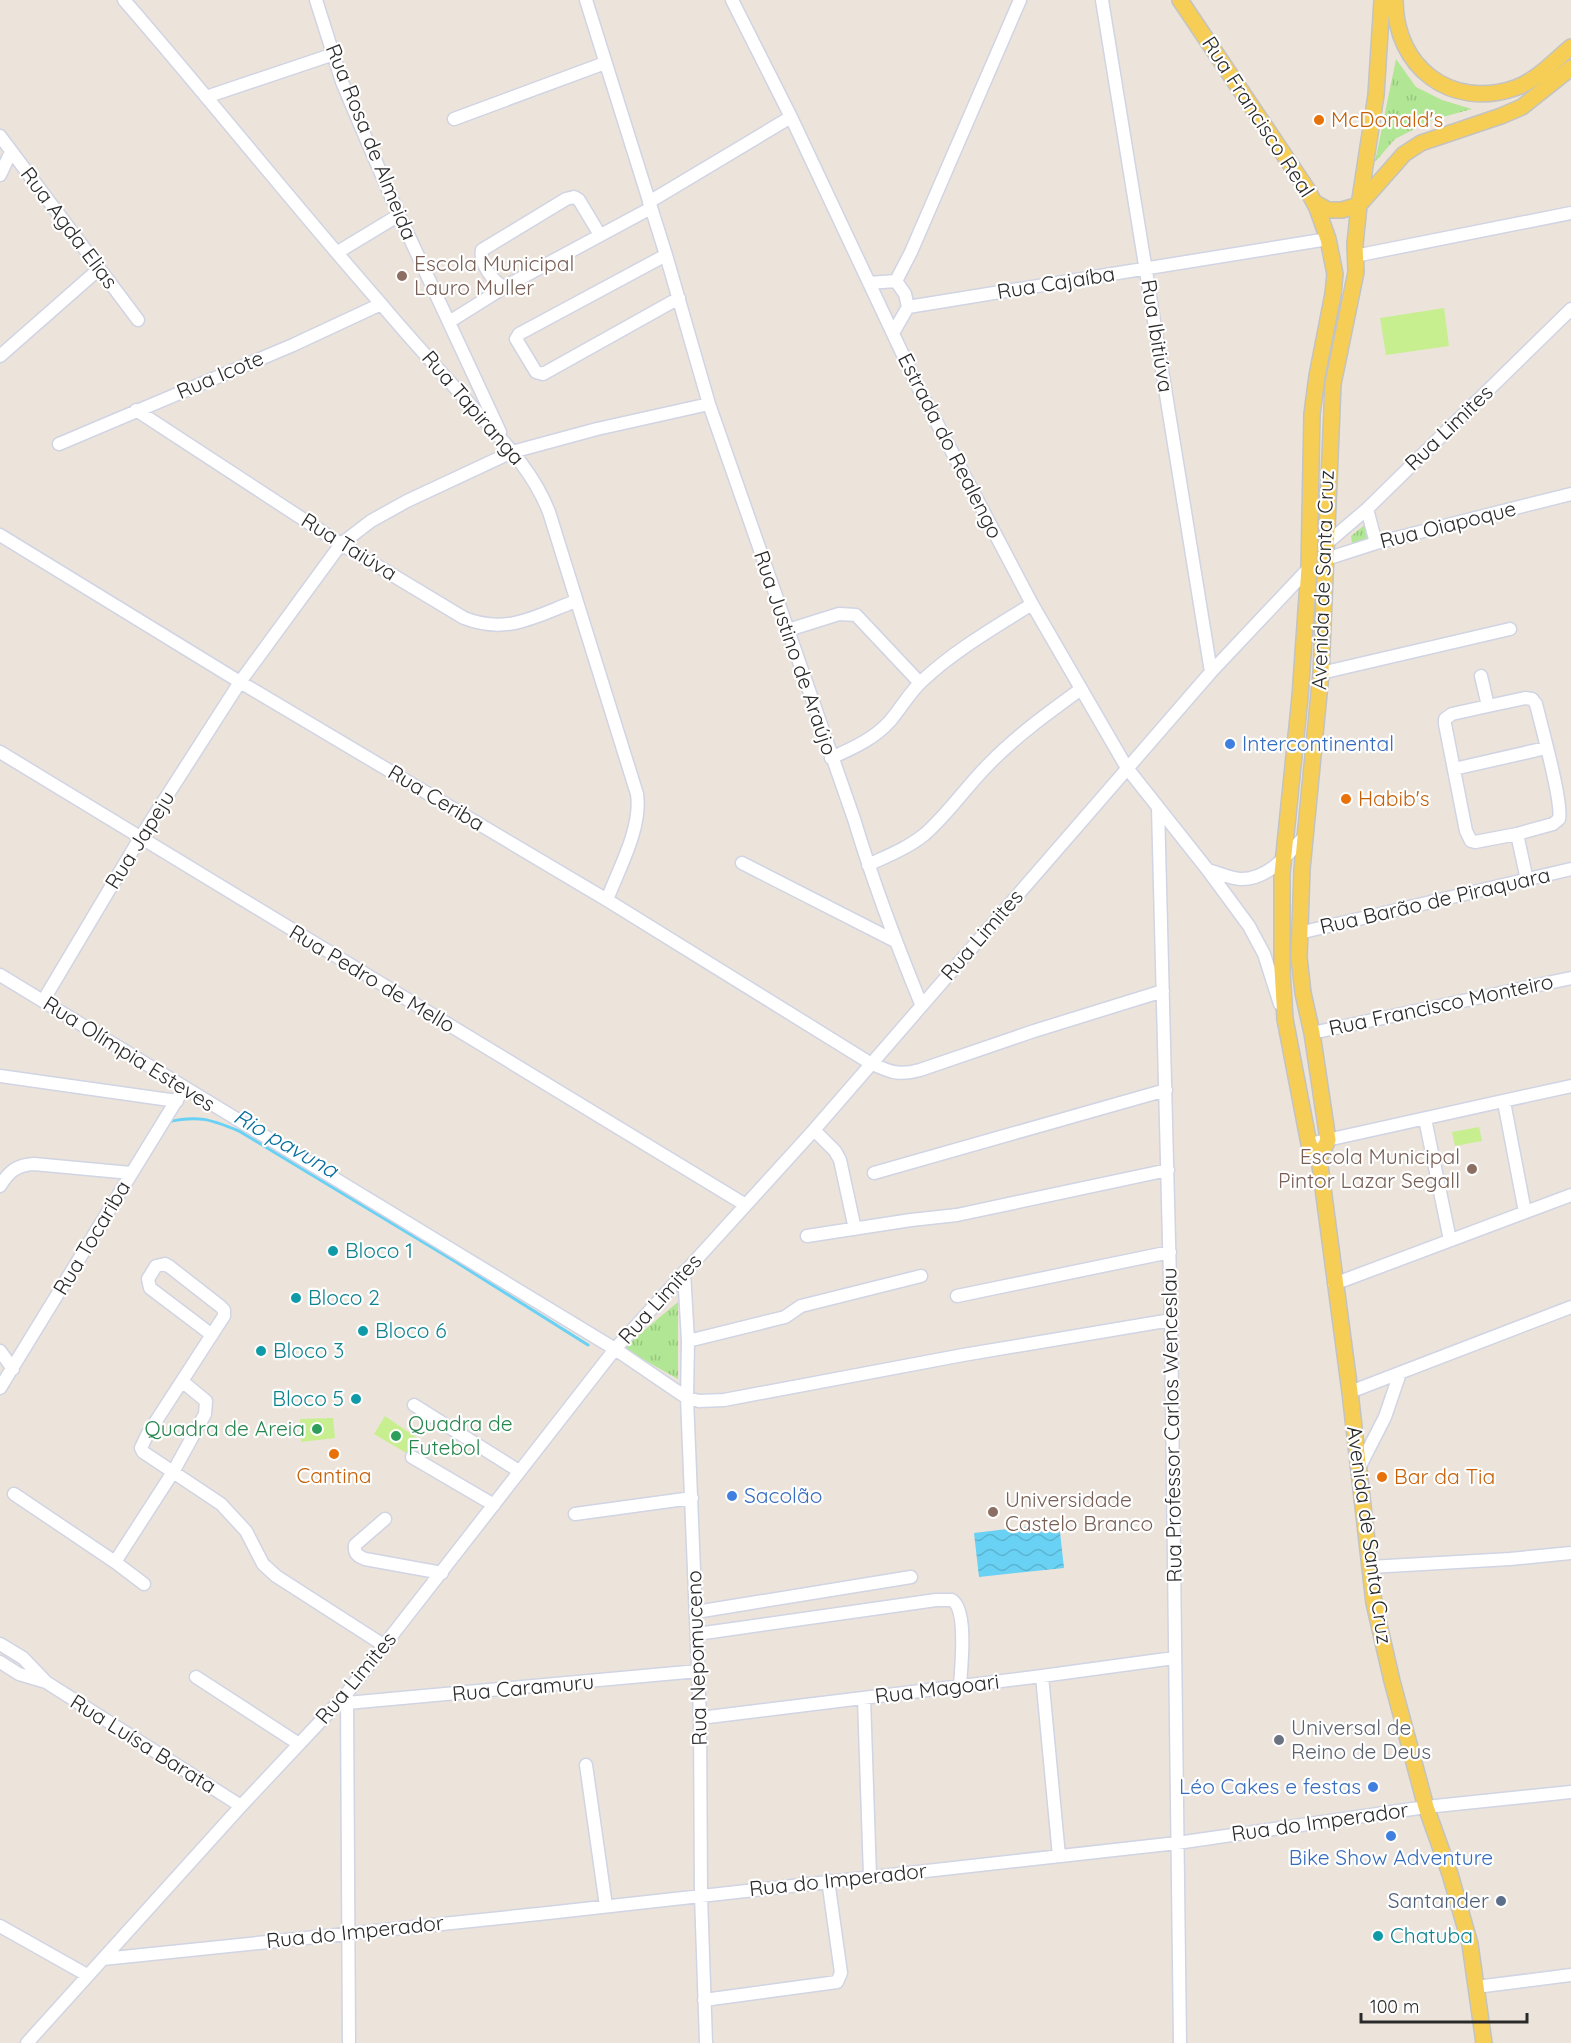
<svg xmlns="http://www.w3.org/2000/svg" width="1571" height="2043" viewBox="0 0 1571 2043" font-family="Quicksand,sans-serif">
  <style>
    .park { fill: url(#park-tufts) }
    .pitch { fill: #c7ee8f }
    .water { fill: url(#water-waves) }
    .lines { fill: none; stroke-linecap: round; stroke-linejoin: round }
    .stream { stroke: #69d1f4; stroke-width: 3 }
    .minor-casing { stroke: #d0d4e3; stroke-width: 15 }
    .major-casing { stroke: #c3c3c3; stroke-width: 18 }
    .minor { stroke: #fff; stroke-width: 12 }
    .major { stroke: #f6ce56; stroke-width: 15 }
    .food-dot { fill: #e8710a; stroke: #fff; stroke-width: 2 }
    .education-dot { fill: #8d6e63; stroke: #fff; stroke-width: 2 }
    .shop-dot { fill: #3f7fe0; stroke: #fff; stroke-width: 2 }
    .culture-dot { fill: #0f9aa8; stroke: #fff; stroke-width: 2 }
    .leisure-dot { fill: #2e9e5b; stroke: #fff; stroke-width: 2 }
    .worship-dot { fill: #6b7280; stroke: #fff; stroke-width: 2 }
    .service-dot { fill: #5c6f8a; stroke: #fff; stroke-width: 2 }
    .labels { text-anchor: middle; stroke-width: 4.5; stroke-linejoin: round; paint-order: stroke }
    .street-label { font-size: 21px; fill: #2a2a2a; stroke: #fff }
    .food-label { font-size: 21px; fill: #c56008; stroke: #fff; text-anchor: start }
    .education-label { font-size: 21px; fill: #785e54; stroke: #fff; text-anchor: start }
    .shop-label { font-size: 21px; fill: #366cbe; stroke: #fff; text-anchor: start }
    .culture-label { font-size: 21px; fill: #0d838f; stroke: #fff; text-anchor: start }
    .leisure-label { font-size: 21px; fill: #27864d; stroke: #fff; text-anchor: start }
    .worship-label { font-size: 21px; fill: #5b616d; stroke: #fff; text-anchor: start }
    .service-label { font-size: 21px; fill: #4e5e75; stroke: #fff; text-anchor: end }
    .water-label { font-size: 22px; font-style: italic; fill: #076ea0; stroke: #fff }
  </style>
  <defs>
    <pattern id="park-tufts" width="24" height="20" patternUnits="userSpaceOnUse" patternTransform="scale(1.5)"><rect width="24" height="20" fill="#b1e694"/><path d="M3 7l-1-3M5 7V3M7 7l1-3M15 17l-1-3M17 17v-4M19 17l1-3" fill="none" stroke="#98c580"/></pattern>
    <pattern id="water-waves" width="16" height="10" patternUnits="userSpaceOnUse" patternTransform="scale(1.5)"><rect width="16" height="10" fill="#69d1f4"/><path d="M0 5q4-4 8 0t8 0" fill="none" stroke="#5bb4d1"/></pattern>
  </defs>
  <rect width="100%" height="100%" fill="#ece4db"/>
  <path class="park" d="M1396,59l20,28 26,13 30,9 -40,11 -37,19 -20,23z
    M1367,523l5,17 -20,3 -1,-7z
    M678,1302v77l-55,-31z"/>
  <path class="pitch" d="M1444,308l5,38 -63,9 -6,-37z
    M1479,1127l3,14 -27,5 -3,-14z
    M385,1416l32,22 -9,16 -34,-20z
    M333,1418l2,20 -34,4 -1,-23z"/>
  <path class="water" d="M1059,1523l5,45 -85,9 -5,-44z"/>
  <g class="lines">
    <path class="stream" d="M167,1122c31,-7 43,-3 72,9l217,131 132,83"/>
    <defs>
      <path id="minor" d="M124,0c87,100 170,205 258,305 30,36 62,70 93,105 30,33 58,61 74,102l88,282c5,34 -18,74 -30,106
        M316,0l26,82 19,45 38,88 101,217
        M586,0l80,255 43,149 145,415c19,63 42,124 67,185
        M732,0l59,117 128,272 113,215 95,164 80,101 42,57 15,28 16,50
        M1102,0l109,672
        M206,97l128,-43
        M454,119l151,-56
        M0,136l138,184
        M0,175l11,-23
        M649,202l142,-85
        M338,252l61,-37
        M666,255l-147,79 -3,5 20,33 7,2 136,-76
        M1355,256l216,-43
        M896,281l15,-29 109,-252
        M896,281l9,13 3,13
        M869,283l27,-2
        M505,287c-12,-4 -26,-25 -23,-37l84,-51 8,-2 5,3 21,35
        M908,307l420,-68
        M449,322l59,-37 143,-77
        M893,333l15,-26
        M0,356l99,-87
        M136,410l205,134 123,74c44,17 71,-2 112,-17
        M59,444l234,-99 88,-41
        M1367,509l9,34
        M0,535l240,147 367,218 263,163c20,9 28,13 50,7l114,-39 129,-40
        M1326,544l41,-35 204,-200
        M1326,559l50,-16 195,-49
        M788,630l51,-16 17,1 64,68
        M1321,673l189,-44
        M1481,676l7,30 -36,8 -7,5v5l21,107 5,10 4,1 42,-8 10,46
        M1488,706l37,-8 7,1 4,5c5,21 27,99 23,115l-6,5 -36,10
        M0,752l744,452
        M831,758c22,-10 43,-19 59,-37 11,-13 20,-29 32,-40 33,-31 72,-53 110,-77
        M1454,769l92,-21
        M1158,807l13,513 9,723
        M742,863l153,78
        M868,865c19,-9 40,-17 57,-31 23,-20 41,-47 63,-69 28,-29 60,-52 93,-76
        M1208,870c11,3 21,8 32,9 28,1 48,-25 65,-43
        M1299,933l272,-64
        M0,975l615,374 72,49 12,3 25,-1 239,-45 208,-35
        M43,1001l97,-163 100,-156 101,-138 30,-23 36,-20 105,-49 85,-23 112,-25
        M1312,1033l259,-55
        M0,1076l177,25
        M1504,1102l21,110
        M1425,1119l25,121
        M814,1130l21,21 5,9 15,69
        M1309,1144l262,-58
        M874,1173l292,-83
        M0,1186c9,-15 17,-21 34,-22l97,9
        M807,1236l104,-16 46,-5 211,-45
        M684,1272l4,69 -1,57 13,320 1,177 5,148
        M1334,1284l237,-89
        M957,1296l213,-44
        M212,1335l-62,-47 -2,-9 8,-13 9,-2 5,3 50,39 4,4v6l-77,119 -6,13 2,4 78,52 25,27 17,33 13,12 109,70
        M688,1341l97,-24 16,-11 120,-30
        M0,1351l13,18
        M0,1388l184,-300
        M1350,1392l221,-85
        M414,1405l105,66
        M412,1457l82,48
        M1359,1468l26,-51 15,-44
        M14,1494l101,68 29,22
        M575,1514l117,-16
        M385,1519l-30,26c-1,9 3,11 10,14l77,14
        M115,1562l58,-90 32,-58 1,-13 -23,-19
        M1370,1567l140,-8 61,-6
        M696,1612l215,-35
        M697,1634l239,-34h16c16,10 9,68 8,86
        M0,1644l23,14 22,23
        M0,1662l19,12 27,8 195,124
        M1042,1676l17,180
        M196,1677l103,67
        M347,1697l2,346
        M864,1698l6,178
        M347,1703l351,-32
        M700,1718l342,-42 132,-18
        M586,1765l20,141
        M0,1926l87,49
        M103,1959l445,-46 629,-70 249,-36 145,-15
        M1476,1987l95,-12
        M704,2000l133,-18 4,-9 -13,-93
        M27,2043l214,-237 106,-113 268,-344 199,-219 397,-458 98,-104"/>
      <path id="major" d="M1180,0l127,189 10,19 11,31 7,35 -2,20 -16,82 -5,38 -3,154 -9,129 -18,177v95l3,50 24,125 10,15 2,14 29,219 24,211 18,78 34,126 24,67 20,70 14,99
        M1395,0c0,67 56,110 120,88 21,-7 39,-27 56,-41
        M1314,202l14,8h14l17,-5 45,-51 17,-11 80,-27 21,-9 49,-39
        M1319,1159l9,-19 -16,-107 -9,-40 -4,-36 3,-88 19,-196 12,-289 23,-112 -1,-28 4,-39 17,-110 6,-95"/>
    </defs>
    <use href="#minor" class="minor-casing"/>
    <use href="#major" class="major-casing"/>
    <use href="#minor" class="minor"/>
    <use href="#major" class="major"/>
  </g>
  <g class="food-dot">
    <circle cx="1319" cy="120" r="6"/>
    <circle cx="1346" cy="799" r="6"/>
    <circle cx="334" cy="1454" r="6"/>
    <circle cx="1382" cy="1477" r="6"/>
  </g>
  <g class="education-dot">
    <circle cx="402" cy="276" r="6"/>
    <circle cx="1472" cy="1169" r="6"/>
    <circle cx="993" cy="1512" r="6"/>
  </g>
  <g class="shop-dot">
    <circle cx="1230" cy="744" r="6"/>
    <circle cx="732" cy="1496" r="6"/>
    <circle cx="1373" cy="1787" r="6"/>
    <circle cx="1391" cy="1836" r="6"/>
  </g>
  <g class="culture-dot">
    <circle cx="333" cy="1251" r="6"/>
    <circle cx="296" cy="1298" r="6"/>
    <circle cx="363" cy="1331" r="6"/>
    <circle cx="261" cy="1351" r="6"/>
    <circle cx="356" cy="1399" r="6"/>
    <circle cx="1378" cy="1936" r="6"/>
  </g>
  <g class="leisure-dot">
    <circle cx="317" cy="1429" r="6"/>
    <circle cx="396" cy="1436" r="6"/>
  </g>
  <circle class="worship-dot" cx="1279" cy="1740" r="6"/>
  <circle class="service-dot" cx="1501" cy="1901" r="6"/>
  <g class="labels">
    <g class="street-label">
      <text transform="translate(1258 117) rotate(57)" y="7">Rua Francisco Real</text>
      <text transform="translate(371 142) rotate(68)" y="7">Rua Rosa de Almeida</text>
      <text transform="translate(69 228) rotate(53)" y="7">Rua Agda Elias</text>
      <text transform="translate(1056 283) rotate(-9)" y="7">Rua Cajaíba</text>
      <text transform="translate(1157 336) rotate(81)" y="7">Rua Ibitiúva</text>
      <text transform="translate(220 375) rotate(-23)" y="7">Rua Icote</text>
      <text transform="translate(473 408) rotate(49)" y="7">Rua Tapiranga</text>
      <text transform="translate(1449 428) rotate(-44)" y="7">Rua Limites</text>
      <text transform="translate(950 446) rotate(63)" y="7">Estrada do Realengo</text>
      <text transform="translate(1448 525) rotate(-14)" y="7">Rua Oiapoque</text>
      <text transform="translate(349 547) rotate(32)" y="7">Rua Taiúva</text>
      <text transform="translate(1323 580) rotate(-88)" y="7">Avenida de Santa Cruz</text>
      <text transform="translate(795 653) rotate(71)" y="7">Rua Justino de Araújo</text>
      <text transform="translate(436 798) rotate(31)" y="7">Rua Ceriba</text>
      <text transform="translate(140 840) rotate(-58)" y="7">Rua Japeju</text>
      <text transform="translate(1435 901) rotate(-13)" y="7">Rua Barão de Piraquara</text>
      <text transform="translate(982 935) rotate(-49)" y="7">Rua Limites</text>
      <text transform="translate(372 979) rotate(31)" y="7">Rua Pedro de Mello</text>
      <text transform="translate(1441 1005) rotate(-12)" y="7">Rua Francisco Monteiro</text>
      <text transform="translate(129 1054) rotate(32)" y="7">Rua Olímpia Esteves</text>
      <text transform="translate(92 1238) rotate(-59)" y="7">Rua Tocariba</text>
      <text transform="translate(660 1299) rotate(-48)" y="7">Rua Limites</text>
      <text transform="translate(1172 1425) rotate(-91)" y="7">Rua Professor Carlos Wenceslau</text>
      <text transform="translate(1369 1535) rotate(82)" y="7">Avenida de Santa Cruz</text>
      <text transform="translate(697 1658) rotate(-92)" y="7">Rua Nepomuceno</text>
      <text transform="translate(356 1678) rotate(-50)" y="7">Rua Limites</text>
      <text transform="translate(523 1688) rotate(-5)" y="7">Rua Caramuru</text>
      <text transform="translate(937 1689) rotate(-7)" y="7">Rua Magoari</text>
      <text transform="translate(143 1744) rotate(32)" y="7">Rua Luísa Barata</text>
      <text transform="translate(1320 1822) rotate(-8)" y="7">Rua do Imperador</text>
      <text transform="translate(838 1880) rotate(-6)" y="7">Rua do Imperador</text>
      <text transform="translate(355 1932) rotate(-6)" y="7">Rua do Imperador</text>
    </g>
    <g class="food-label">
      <text x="1331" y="127">McDonald's</text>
      <text x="1358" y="806">Habib's</text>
      <text x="334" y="1483" text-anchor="middle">Cantina</text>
      <text x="1394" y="1484">Bar da Tia</text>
    </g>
    <g class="education-label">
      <text x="414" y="271">Escola Municipal<tspan x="414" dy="24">Lauro Muller</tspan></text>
      <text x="1460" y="1164" text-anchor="end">Escola Municipal<tspan x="1460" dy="24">Pintor Lazar Segall</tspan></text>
      <text x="1005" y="1507">Universidade<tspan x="1005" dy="24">Castelo Branco</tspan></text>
    </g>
    <g class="shop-label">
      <text x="1242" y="751">Intercontinental</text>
      <text x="744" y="1503">Sacolão</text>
      <text x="1361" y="1794" text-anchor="end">Léo Cakes e festas</text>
      <text x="1391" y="1865" text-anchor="middle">Bike Show Adventure</text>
    </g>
    <g class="culture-label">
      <text x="345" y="1258">Bloco 1</text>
      <text x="308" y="1305">Bloco 2</text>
      <text x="375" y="1338">Bloco 6</text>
      <text x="273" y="1358">Bloco 3</text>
      <text x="344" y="1406" text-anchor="end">Bloco 5</text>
      <text x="1390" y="1943">Chatuba</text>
    </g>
    <g class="leisure-label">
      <text x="408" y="1431">Quadra de<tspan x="408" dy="24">Futebol</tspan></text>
      <text x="305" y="1436" text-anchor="end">Quadra de Areia</text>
    </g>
    <g class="worship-label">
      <text x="1291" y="1735">Universal de<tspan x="1291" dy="24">Reino de Deus</tspan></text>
    </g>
    <g class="service-label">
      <text x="1489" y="1908">Santander</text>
    </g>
    <g class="water-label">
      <text transform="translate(286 1143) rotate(30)" y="8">Rio pavuna</text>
    </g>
  </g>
  <path d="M1361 2013v9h166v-9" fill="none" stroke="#2a2a2a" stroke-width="3"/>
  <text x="1370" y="2013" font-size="18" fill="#2a2a2a" stroke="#ffffff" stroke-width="4.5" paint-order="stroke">100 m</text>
</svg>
